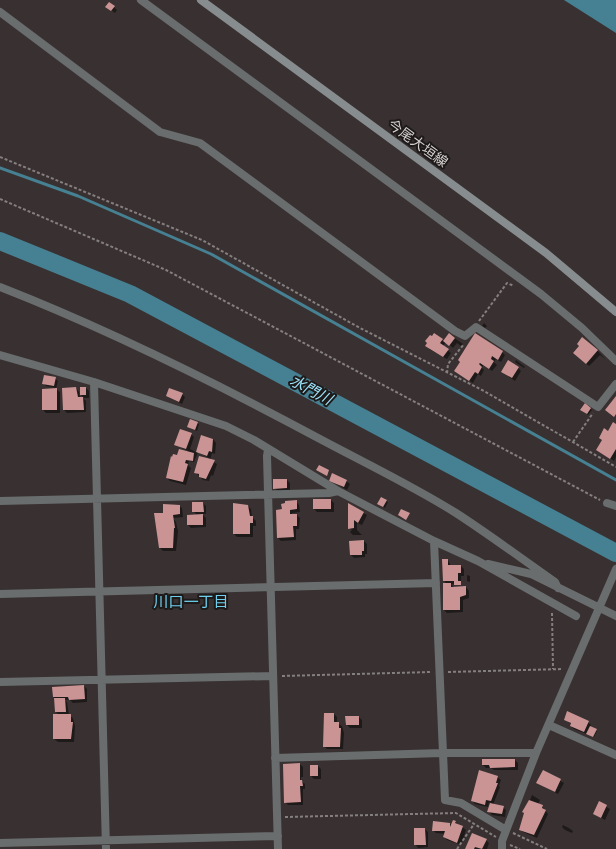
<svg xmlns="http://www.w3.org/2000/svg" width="616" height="849" viewBox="0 0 616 849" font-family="'Open Sans','Noto Sans JP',sans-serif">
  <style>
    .water { fill: #468193 }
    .shadow { fill: #0007 }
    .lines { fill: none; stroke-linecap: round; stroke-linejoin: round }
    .stream { stroke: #468193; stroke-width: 3 }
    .river { stroke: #468193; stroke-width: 18 }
    .building { fill: #cb9494 }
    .path { stroke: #857f7f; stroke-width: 2; stroke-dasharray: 3 2; stroke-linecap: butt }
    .street { stroke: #696d6e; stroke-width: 8 }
    .secondary { stroke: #878d8f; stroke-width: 8 }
    .labels { text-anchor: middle; stroke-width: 4; stroke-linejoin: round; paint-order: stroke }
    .street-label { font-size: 14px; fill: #d6d1d1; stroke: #1e1a1a }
    .water-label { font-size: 15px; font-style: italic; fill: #9de5fc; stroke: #1e1a1a }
    .neighbourhood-label { font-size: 15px; fill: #6fd0ed; stroke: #1e1a1a }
  </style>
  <rect width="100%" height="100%" fill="#393131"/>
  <path class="water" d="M564,0h52v33z"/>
  <path class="shadow" d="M114,7l3,3 -2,3 -7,-5z
    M484,323l3,3 -2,2 -3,-2z
    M434,334l9,7 6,-7 14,10 -2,2 -4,-3 -4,5 -7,-6 -3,4 8,7 -4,6 -18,-10z
    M582,339l16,12 7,8 -5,-4 -11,11 -12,-10 -3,-3 6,-7z
    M502,352l3,3 -4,7 -5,-3 -2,3 3,3 -5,6 -9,-6 -1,3 2,2 -3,6 -3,-2 -5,9 -18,-12 6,-9z
    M516,360l9,7 -1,1 -9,-6z
    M518,368l3,3 -6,10 -13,-9z
    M55,378l3,3 -2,8 4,3v21h-14l-3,-3 13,-22 -10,-2 -3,-3z
    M76,388l3,4 1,6h4l-3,-3 5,-7 3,3v7h-6l3,3v11l-19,1 -3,-3z
    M182,394l3,3 -3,7 -15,-8z
    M585,405l7,5 -4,5 -5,-4z
    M191,421l8,3 -2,7 -7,-3z
    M616,425v32l-2,4 -17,-11z
    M191,434l3,3 -4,12 6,3 6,-16 11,3 3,4 -1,11 -3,-1 -2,7 7,4 -4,12 -2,-1 -2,6 -6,-1 -8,-8 14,-14 -11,-6 -4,10 -5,-1 -1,4 3,3 -5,17 -16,-4 -3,-3 11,-22 10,-5 -13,-7z
    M287,480l3,3v8h-12l-4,-3z
    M330,480l16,1 4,3 -3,6z
    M331,500l3,3v9h-17l-3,-3z
    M296,501l3,4 1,7 -8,1v2h5l3,3 -1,11h-3v11l-15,1 -3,-3 5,-28z
    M386,501l2,1 -3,6 -5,-3z
    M203,503l3,3v8h-4l4,4v9l-15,1 -3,-3 9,-10 -4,-4z
    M164,505h14l4,3 1,9 -10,1 3,4 2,9 -2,20h-13l-3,-3z
    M349,505l18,10 -5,10 -5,-2v7l5,5h-9l-3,-3 2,-2 -3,-2z
    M248,506l3,3 1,8 4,4v5h-3v11h-16l-3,-3z
    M364,541l3,3v10h-2v3l-11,1 -3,-3z
    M448,560l3,6h10l3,3v7h-3v9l-10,-1 4,4 11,-1 3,4v7l-6,2v12l-16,1 -3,-3 3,-26 -3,-3z
    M467,575l3,1v6l-3,-1z
    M84,686l3,3v13l-14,1 -3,-3h-5l2,2 2,13 4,3 2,8 -1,16h-16l-4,-3 5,-24 -3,-3 -2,-15z
    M334,714l3,3v6l5,3 2,7 -1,16h-16l-3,-3z
    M347,717h12l3,3v8h-12l-3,-3z
    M565,719l23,3 3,3 -1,2 7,4 -3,6 -20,-8 -3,-3v-2z
    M515,760l3,3v7h-24l-3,-2h-5l-3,-3z
    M300,764l3,3v10h-2v4l4,3v5h-2v16h-15l-3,-3z
    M318,766l3,3v10h-7l-3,-3z
    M543,771l21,12 -6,11 -20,-11z
    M497,777l4,3 -2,6 1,1 -7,18 10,2 3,3 -1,7 -13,-2 -3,-4 2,-8 -2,-1 -1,5 -13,-3 -3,-4z
    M532,795l8,5 -2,4 4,2 6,8 -11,24 -14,-6 -3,-3 5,-15 -2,-2 2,-5 2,1z
    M599,803l11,6 -5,11 -11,-6z
    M455,822l11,8 -5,15 -14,-5 -3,-3 2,-3 -10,-1 -3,-3 17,-6 2,2z
    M563,825l6,3 4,3 -1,2 -7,-3 -3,-3z
    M425,829l3,3v15l-10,1 -3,-4z
    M486,840l3,3 -2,6h-21z"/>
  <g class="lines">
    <path class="stream" d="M0,168l78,28 133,58 405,226"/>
    <path class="river" d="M0,241l130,53 486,259"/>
  </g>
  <path class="building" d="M109,2l6,4 -4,5 -6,-4z
    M434,333l9,6 -3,4 9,6 -6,8 -18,-11 2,-3 -2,-2 5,-6 2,1z
    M449,333l6,5 -6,8 -6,-5z
    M475,333l28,18 -5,9 -6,-4 -1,3 3,2 -5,8 -9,-6 -1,1 3,3 -4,7 -3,-2 -6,9 -15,-10 6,-9 -2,-2z
    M582,337l16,13 -12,14 -13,-11 6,-7 -2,-2z
    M508,360l11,7 -7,11 -11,-6z
    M44,375l12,2 -2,9 -12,-2z
    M76,387l2,10h5l1,13h-21l-1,-22z
    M80,387h6v8h-6z
    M57,388v22h-15v-21z
    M169,388l14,5 -4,9 -13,-6z
    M616,396v18l-2,3 -9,-7z
    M585,403l6,5 -4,6 -7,-4z
    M190,419l8,3 -3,8 -8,-3z
    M613,422l3,2v25l-6,10 -14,-9 6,-10 -3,-2 5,-10 4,3z
    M180,429l12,4 -6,16 -12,-4z
    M201,435l12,4 -1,13 -3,-1 -2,5 -11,-4z
    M179,449l15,4 -1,8 -7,-1 -1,3 3,1 -5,18 -17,-4 5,-22 1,1 1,-3 4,1z
    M199,456l16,4 -9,19 -7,-2v-3l-5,-1z
    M319,465l10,5 -2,6 -11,-6z
    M332,473l15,7 -3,7 -15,-6z
    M273,479h14v9l-14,1z
    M381,497l6,3 -4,7 -6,-3z
    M313,499h18v10h-18z
    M297,500v9l-7,1v4h7v12h-4l1,11 -17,1 -1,-28 6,-1 -1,-5 4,-1v-2z
    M192,502h11l1,10h-12z
    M233,503l15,2 2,11h3v7h-3v11h-17z
    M348,503l16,9 -6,11 -4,-3v8l-6,1z
    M163,504l17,1v9l-7,1 2,13h-1l-1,20h-14l-5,-35h9z
    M401,509l9,4 -4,7 -8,-5z
    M203,514v11h-16v-10z
    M364,540v11h-2v4h-12l-1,-14z
    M442,559h6v6h13v8h-3v8h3v4h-7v-4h-11z
    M443,583h8v4l15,-1v9l-6,2v13h-17z
    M84,685l1,14 -16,1 -1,-3h-15l-1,-10z
    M54,698h11l1,14h-11z
    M567,711l22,10 -5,11 -14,-6 1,-3 -7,-3z
    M324,713h10v9h5v6h2l-1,19h-17z
    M53,714h18v8h2l-2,17h-18z
    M345,716h14v9h-13z
    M590,726l7,3 -4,8 -7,-3z
    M482,759h33v8l-25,1 -1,-3h-7z
    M300,763v17h2l1,6h-3l1,16 -17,1 -1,-39z
    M310,765h8v11h-8z
    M479,770l19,6 -2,7h2l-7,18 -5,-1 -1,5 -14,-4z
    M543,770l18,9 -6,13 -19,-9z
    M529,800l14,5 -1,3 4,2 -12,25 -15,-5 5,-17 -2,-1z
    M599,801l8,4 -6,13 -8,-4z
    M490,803l14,3 -2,8 -15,-2z
    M453,820l3,1 -1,2 8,3 -6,17 -14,-6 2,-6h-13l1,-10 17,2v4z
    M414,828h11l1,17h-12z
    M472,833l15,6 -5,10 -7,-2 -1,2h-9z"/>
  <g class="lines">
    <path class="path" d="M0,157l202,83 158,88 124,63 132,76
      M0,199l166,71 434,230
      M479,321l28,-38 7,3
      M447,373l1,-9 16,-20
      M573,442l20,-29
      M552,613l1,56
      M448,672l115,-3
      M282,676l149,-4
      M285,817l171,-4 40,24
      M513,833l34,16
      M510,845l10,4
      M457,849l17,-25"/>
    <path class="street" d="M141,0l400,294 41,34 34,33
      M0,12l160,120 40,11 255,188 10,5 11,-9 122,80 18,-23
      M0,287c110,43 216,96 320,152 45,24 93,47 136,74 34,22 66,46 99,69l3,6
      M0,355l94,27 132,44 28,14 84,51 96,50 44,20 98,55
      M94,382l12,467
      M268,450l-1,6 11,393
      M0,501l329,-8 9,-2
      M607,503l9,3
      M434,541l11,259 16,3 45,27
      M488,564l43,10 85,42
      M0,594l436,-11
      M0,682l273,-6
      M549,725l67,30
      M275,758l167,-5h94
      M0,843l278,-7
      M502,849v-8l34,-88 80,-184"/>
    <path class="secondary" d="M201,0l345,253 70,59"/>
  </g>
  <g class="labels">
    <g class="street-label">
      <text transform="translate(418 143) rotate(36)" y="5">今尾大垣線</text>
    </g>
    <g class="water-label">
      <text transform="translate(311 390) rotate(28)" y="5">水門川</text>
    </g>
    <g class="neighbourhood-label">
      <text x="191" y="607">川口一丁目</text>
    </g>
  </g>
</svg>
